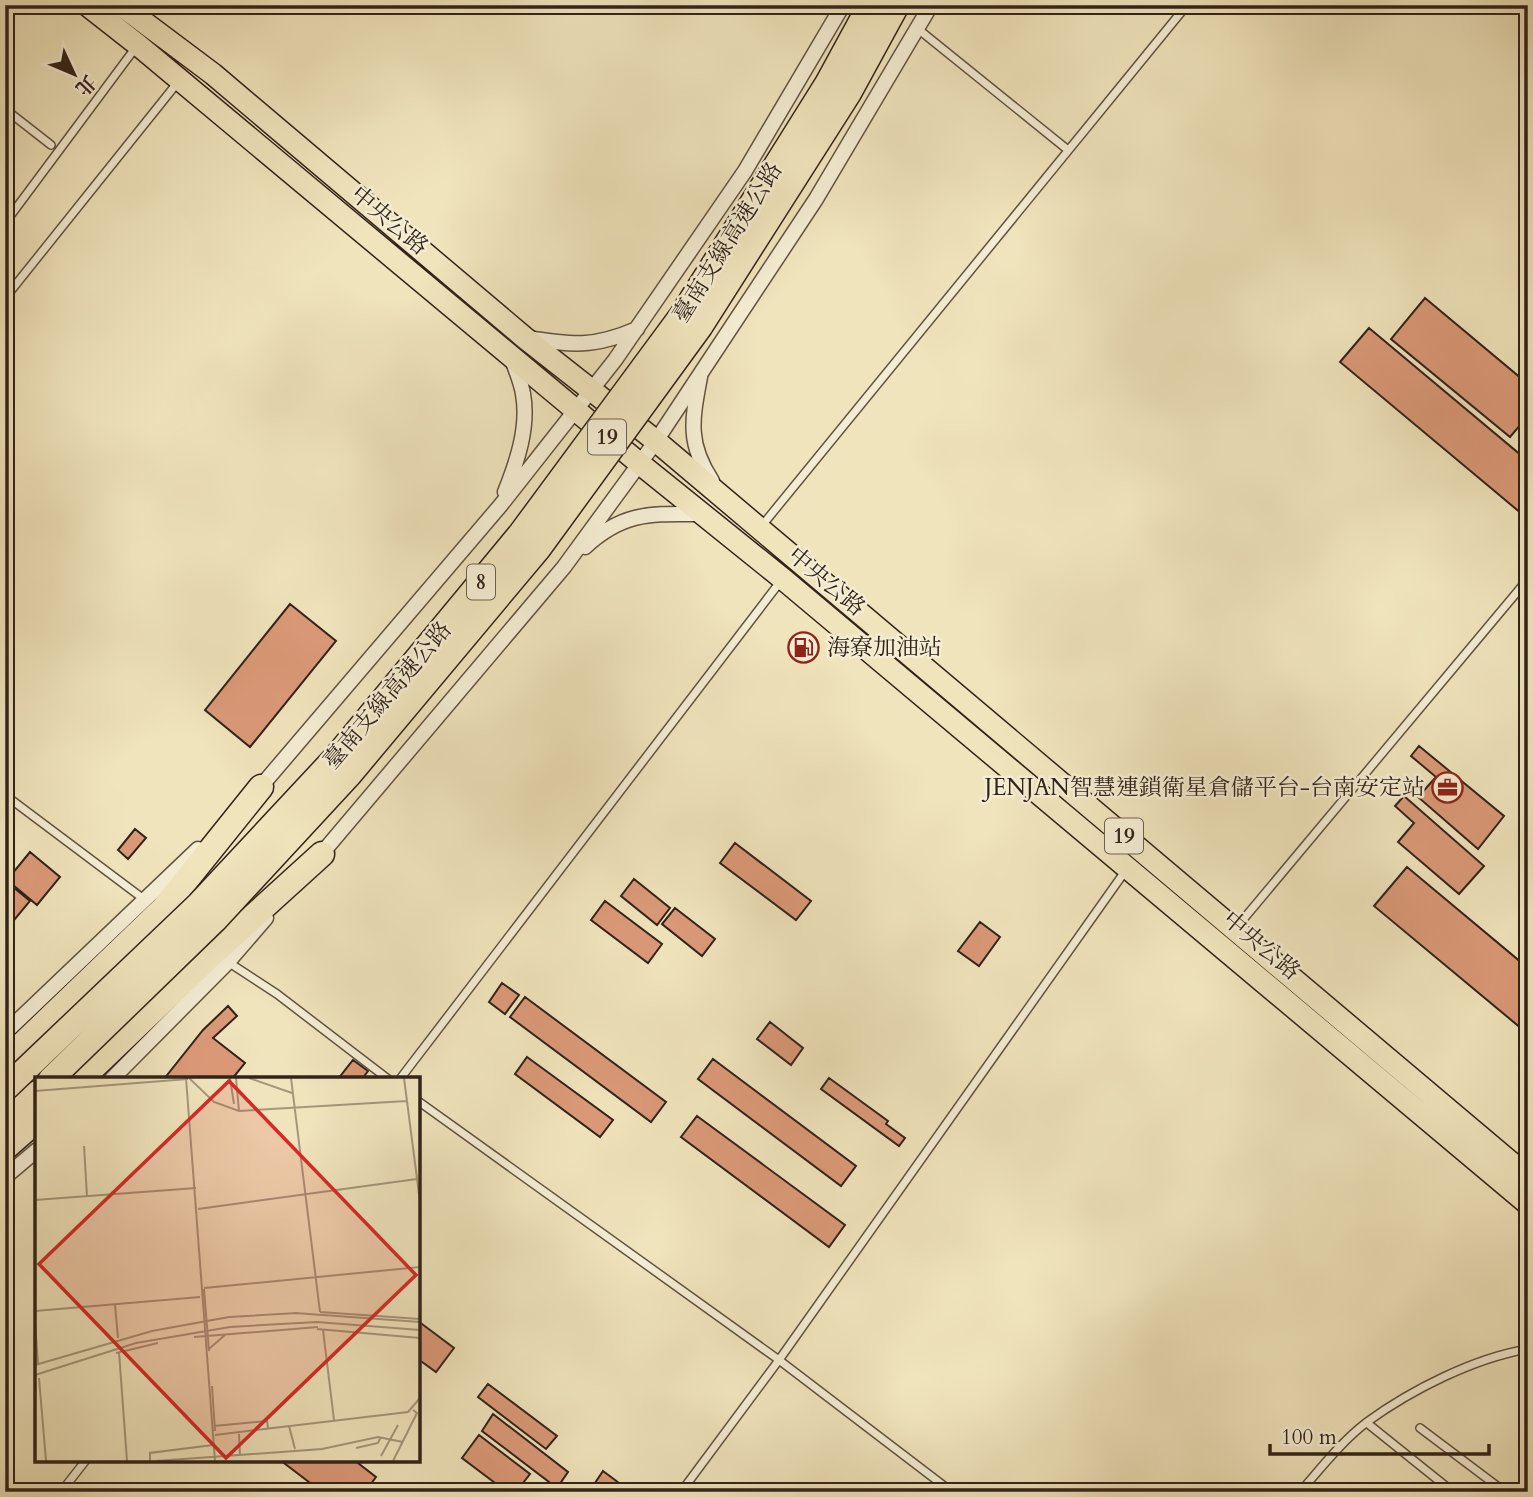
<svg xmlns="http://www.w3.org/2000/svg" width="1533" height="1497" viewBox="0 0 1533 1497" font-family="Cardo,'Noto Serif TC',serif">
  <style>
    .building { fill: #db9978; stroke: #31231a; stroke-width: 2 }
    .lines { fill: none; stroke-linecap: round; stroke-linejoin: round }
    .lane-casing { stroke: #615342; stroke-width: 10 }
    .street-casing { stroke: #615342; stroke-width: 17 }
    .primary-casing { stroke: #31231a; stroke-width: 24 }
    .highway-casing { stroke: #31231a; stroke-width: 27 }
    .lane { stroke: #f5edd3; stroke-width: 7 }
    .street { stroke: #f5edd3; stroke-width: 14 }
    .primary { stroke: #f0e4bc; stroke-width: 21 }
    .highway { stroke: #f0e4bc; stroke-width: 24 }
    .highway-bridge-casing { stroke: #31231a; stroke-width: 27; stroke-linecap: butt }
    .highway-bridge { stroke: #f0e4bc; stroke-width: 24 }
    .labels { text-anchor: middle; stroke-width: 5; stroke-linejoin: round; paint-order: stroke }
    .shield { fill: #f5edd3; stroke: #6c6052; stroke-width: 2 }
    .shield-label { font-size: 21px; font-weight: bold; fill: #31231a }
    .street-label { font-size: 23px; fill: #31231a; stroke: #f5edd3 }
    .poi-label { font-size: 23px; fill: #31231a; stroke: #f5edd3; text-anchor: start }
    .inset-road { fill: none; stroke: #a4977b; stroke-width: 2 }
    .view { fill: #d62828; fill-opacity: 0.15; stroke: #d62828; stroke-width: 3.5 }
    .inset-edge { fill: none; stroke: #31231a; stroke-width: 3.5 }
  </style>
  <rect width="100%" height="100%" fill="#f0e4bc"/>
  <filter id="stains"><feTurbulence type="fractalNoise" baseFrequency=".00286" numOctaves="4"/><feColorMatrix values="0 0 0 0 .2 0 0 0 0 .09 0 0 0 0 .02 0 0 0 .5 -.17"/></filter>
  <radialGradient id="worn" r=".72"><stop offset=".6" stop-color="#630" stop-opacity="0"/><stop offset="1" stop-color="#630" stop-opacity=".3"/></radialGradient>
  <path class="building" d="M1425,298l103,86v32l-18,21 -119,-98z
    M1369,328l159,133v58l-188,-157z
    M290,604l46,37 -86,106 -45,-37z
    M1419,746l85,70 -26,33 -60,-52 18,-20 -25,-21z
    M1404,796l80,70 -25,28 -61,-52 16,-19 -19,-17z
    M135,829l11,9 -18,21 -10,-9z
    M735,843l76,58 -15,19 -76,-57z
    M30,852l30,25 -23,28 -30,-25z
    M1407,867l121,101v66l-154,-128z
    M634,879l36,29 -13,17 -36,-29z
    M7,882l23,19 -25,30v-47z
    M605,901l57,43 -14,19 -57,-43z
    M675,908l40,31 -13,17 -40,-32z
    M980,922l20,15 -21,29 -21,-15z
    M502,983l17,12 -14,19 -16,-12z
    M525,997l141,105 -15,20 -141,-105z
    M228,1006l9,10 -24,22 32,25 -13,16h-68l39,-49z
    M770,1022l33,26 -12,17 -34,-26z
    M527,1057l86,63 -13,17 -85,-63z
    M713,1059l143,107 -15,20 -143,-107z
    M353,1060l15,11 -6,8h-24z
    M829,1078l59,43 -2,3 19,14 -6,8 -78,-57z
    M697,1116l148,109 -16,22 -148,-110z
    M418,1321l36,27 -18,24 -18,-13z
    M488,1384l69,52 -11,13 -68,-52z
    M493,1414l75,58 -11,16 -75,-57z
    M479,1435l51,39 -14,18h-9l-45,-34z
    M280,1460h74l22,17 -11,15h-43z
    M603,1471l28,21h-24l-12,-9z"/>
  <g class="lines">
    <defs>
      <path id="lane" d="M5,15l9,-10
        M918,29l150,121
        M5,109l46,36
        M5,223l131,-176
        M5,298l173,-216
        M760,528l427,-523
        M5,795l140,105
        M1236,928l292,-349
        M228,962l49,32 111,85
        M400,1079l380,-497
        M418,1101l361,259 173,132
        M1367,1423l86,69
        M1420,1428l85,64
        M61,1492l25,-32
        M681,1492l98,-132 347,-490
        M1300,1492c21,-24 42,-51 67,-70 44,-32 107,-64 161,-73"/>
      <path id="street" d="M527,338c46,7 66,10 110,-9
        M700,377c-8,43 -13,66 12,104
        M505,492c12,-30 24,-65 18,-98 -2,-13 -8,-25 -12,-38
        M585,547c40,-37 69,-33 118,-33
        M257,791l243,-285 115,-146 130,-189 98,-166
        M318,858l246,-291 92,-126 160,-242 115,-194
        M5,1033l193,-184
        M112,1079l116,-117 38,-44
        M5,1177l32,-27"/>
      <path id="primary" d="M87,5l51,40 501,418 144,116 745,625
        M121,5l92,69 312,264 131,103 872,736"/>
      <path id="highway" d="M5,1061l158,-152 98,-122
        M81,1079l131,-125 110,-100
        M5,1120l32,-27
        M5,1148l32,-28"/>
    </defs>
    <use href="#lane" class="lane-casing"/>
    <use href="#street" class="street-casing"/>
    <use href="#primary" class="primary-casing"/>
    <use href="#highway" class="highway-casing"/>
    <use href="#lane" class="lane"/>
    <use href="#street" class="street"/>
    <use href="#primary" class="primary"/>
    <use href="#highway" class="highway"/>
    <defs>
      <path id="highway-bridge" d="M51,1079l164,-159 135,-146 189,-226 161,-221 149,-234 48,-88
        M5,1089l193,-184 137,-147 186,-225 161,-218 145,-231 43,-79"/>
    </defs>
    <use href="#highway-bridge" class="highway-bridge-casing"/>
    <use href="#highway-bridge" class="highway-bridge"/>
  </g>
  <defs>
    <symbol id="fuel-ring" viewBox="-11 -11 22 22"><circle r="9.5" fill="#f5edd3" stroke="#8f2418" stroke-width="1.5"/><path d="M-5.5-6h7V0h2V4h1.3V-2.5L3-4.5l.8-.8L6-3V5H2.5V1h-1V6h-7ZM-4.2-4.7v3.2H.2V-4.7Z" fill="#8f2418"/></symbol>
    <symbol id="office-ring" viewBox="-11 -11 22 22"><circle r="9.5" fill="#f5edd3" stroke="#8f2418" stroke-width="1.5"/><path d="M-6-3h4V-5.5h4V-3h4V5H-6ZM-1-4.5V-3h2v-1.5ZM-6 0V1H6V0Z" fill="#8f2418"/></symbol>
  </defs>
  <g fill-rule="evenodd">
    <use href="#fuel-ring" x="786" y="630" width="35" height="35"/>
    <use href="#office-ring" x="1430" y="770" width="35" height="35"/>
  </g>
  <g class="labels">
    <g class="shield">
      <rect x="588" y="419.5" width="38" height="35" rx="5"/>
      <rect x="467" y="564.5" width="28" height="35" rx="5"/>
      <rect x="1105" y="818.5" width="38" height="35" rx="5"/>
    </g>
    <g class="shield-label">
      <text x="607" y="444">19</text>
      <text x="481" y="589">8</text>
      <text x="1124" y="843">19</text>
    </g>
    <g class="street-label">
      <text transform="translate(390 220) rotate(40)" y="8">中央公路</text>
      <text transform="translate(727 242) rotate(-58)" y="8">臺南支線高速公路</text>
      <text transform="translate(827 581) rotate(40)" y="8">中央公路</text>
      <text transform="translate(387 695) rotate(-50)" y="8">臺南支線高速公路</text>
      <text transform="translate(1262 945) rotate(40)" y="8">中央公路</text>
    </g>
    <g class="poi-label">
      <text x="827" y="655">海寮加油站</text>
      <text x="1425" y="795" text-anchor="end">JENJAN智慧連鎖衛星倉儲平台-台南安定站</text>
    </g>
  </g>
  <g transform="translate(35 1077)">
    <rect width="385" height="385" fill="#f0e4bc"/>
    <path class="inset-road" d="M151,1l29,383M154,1l25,24 25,9 168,-10M195,1l4,26M201,1l3,33M214,1l43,15M256,1l29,234M369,1l16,124M0,14l153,-12M49,69l3,50M0,123l161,-12M163,132l219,-30M169,211l216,-21M169,212l5,62M80,228l3,33M0,234l165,-14M285,235l100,7M260,236l125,9M0,245l3,42M259,252l24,-2M282,252l103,9M288,253l11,90M159,260l100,-8M174,272l17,-15M84,275l8,109M81,276l42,-10M0,288l117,-34 77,-14 68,-4M0,298l101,-32 94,-16 87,-5 103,8M4,301l7,83M177,309l3,45M179,349l53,-5 1,7M254,349l6,23M204,357l1,21M180,358l193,-23 12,-14M321,371l22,-5 3,-6M346,379l17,-31M115,384v-8l63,-8M121,384l166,-12 56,-12 25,5M358,384l24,-48 -4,-3"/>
    <path class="view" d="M194,4l187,194 -190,183 -187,-194z"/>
    <rect width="385" height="385" class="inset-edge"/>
  </g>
  <rect width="1533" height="1497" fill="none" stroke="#f0e4bc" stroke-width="28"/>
  <rect x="7" y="7" width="1519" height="1483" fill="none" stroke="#31231a" stroke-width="3.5"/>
  <rect x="14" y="14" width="1505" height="1469" fill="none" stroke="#31231a" stroke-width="2"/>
  <g transform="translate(74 74) rotate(134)" stroke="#f5edd3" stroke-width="5" paint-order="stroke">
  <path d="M0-5L12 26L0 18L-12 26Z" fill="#31231a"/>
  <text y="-10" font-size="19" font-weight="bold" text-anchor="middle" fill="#31231a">北</text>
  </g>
  <path d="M1270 1444v10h219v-10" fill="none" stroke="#31231a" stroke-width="3.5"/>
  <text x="1281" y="1444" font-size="21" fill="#31231a" stroke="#f5edd3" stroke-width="5" paint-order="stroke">100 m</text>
  <rect width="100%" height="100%" filter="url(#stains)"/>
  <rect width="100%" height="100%" fill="url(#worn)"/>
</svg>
